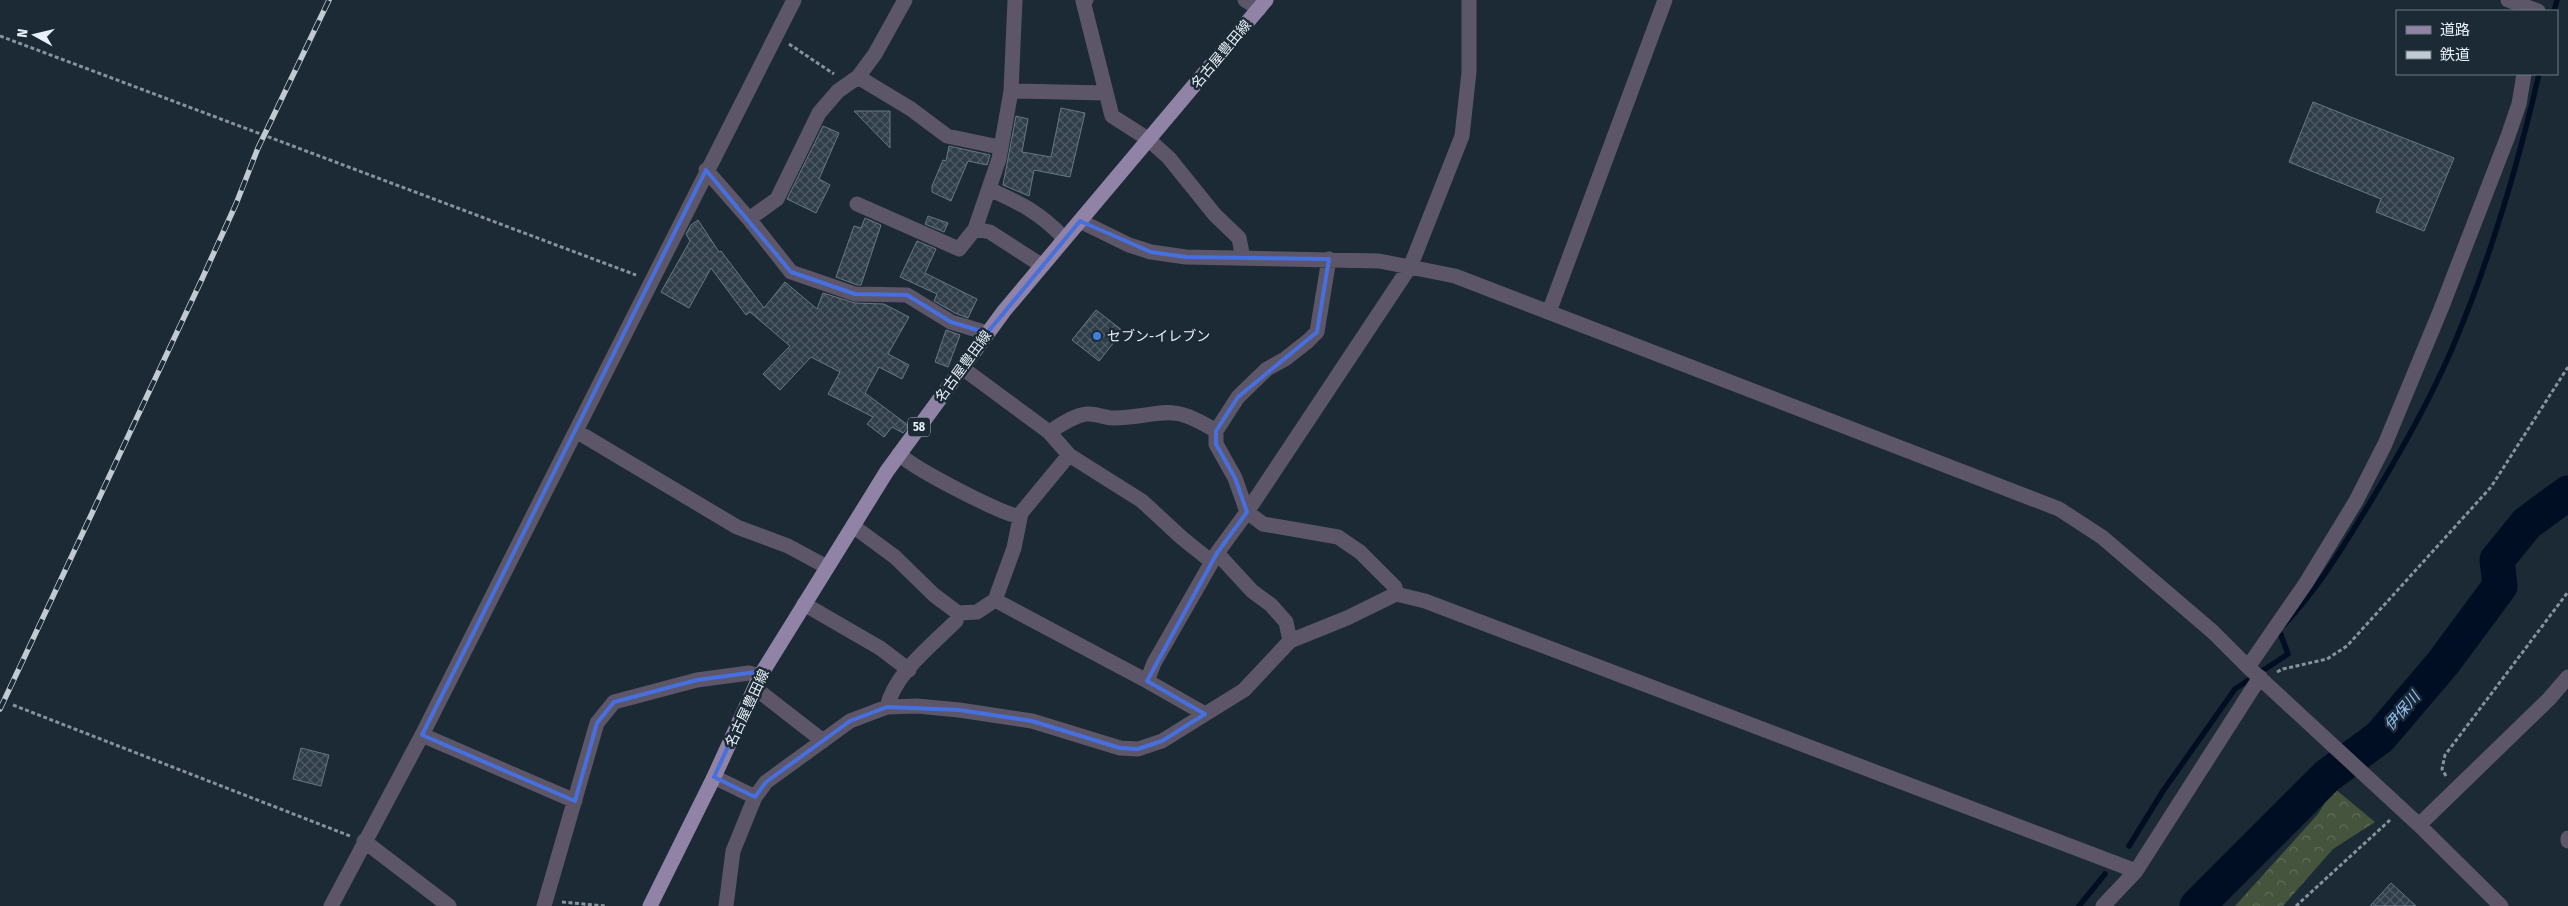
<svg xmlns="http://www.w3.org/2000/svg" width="2568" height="906" viewBox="0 0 2568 906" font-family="'Fira Sans Condensed','Noto Sans JP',sans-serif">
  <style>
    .forest { fill: url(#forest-crowns) }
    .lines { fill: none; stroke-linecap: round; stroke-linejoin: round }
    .stream { stroke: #000e23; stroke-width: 5.5 }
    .river { stroke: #000e23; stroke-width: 35 }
    .building { fill: url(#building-cross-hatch); stroke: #677784 }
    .path { stroke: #87929c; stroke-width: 3; stroke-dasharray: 4 2.5; stroke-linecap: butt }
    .minor { stroke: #5c5668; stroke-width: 15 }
    .major { stroke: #9083a6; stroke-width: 15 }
    .rail-casing { stroke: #c0cad3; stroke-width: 5.5 }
    .rail { stroke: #1c2a35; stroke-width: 4; stroke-dasharray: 11; stroke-linecap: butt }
    .marked { fill: none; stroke: #466fdf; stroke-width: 4; stroke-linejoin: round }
    .shop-dot { fill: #3f7fe0; stroke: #1c2a35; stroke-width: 2 }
    .labels { text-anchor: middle; stroke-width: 5; stroke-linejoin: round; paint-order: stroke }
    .shield { fill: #1c2a35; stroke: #abb5be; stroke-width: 1 }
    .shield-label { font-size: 12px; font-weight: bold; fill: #e8f1f9 }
    .street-label { font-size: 14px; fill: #e8f1f9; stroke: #1c2a35 }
    .poi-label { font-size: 14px; fill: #e8f1f9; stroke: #1c2a35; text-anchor: start }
    .water-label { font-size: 15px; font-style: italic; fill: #91c3f9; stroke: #1c2a35 }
  </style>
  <defs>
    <pattern id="forest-crowns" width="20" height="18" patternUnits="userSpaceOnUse" patternTransform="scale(1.25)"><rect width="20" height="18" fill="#45543c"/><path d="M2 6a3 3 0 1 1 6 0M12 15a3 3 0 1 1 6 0" fill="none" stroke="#606d59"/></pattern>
    <pattern id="building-cross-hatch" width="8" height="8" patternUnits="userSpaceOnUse" patternTransform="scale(1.25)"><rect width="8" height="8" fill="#303e4a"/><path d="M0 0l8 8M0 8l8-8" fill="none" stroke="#4e5a65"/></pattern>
  </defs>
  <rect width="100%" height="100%" fill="#1c2a35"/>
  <path class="forest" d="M2334,788l41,34 -42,27 -50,57h-48l83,-92z"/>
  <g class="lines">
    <path class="stream" d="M2554,11l3,-11
      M2129,846l34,-55 72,-102 53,-35 -9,-24c38,-39 64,-83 92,-129 29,-48 58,-99 80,-150 39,-90 66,-182 88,-277
      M2079,906l26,-32"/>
    <path class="river" d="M2197,906l130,-130 53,-39 63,-74 57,-77 -3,-26 30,-37 41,-30"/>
  </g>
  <path class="building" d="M2313,102l141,56 -30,73 -48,-19 5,-13 -92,-37z
    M1061,108l24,5 -15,64 -36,-7 -5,26 -26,-11 13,-69 12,3 -6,33 29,5z
    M854,111h36v37z
    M823,126l16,7 -20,46 11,6 -14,28 -29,-14z
    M949,146l41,9 -3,10 -19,-4 -17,40 -19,-9v-6l11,-26 3,1z
    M928,216l20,7 -4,9 -19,-8z
    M865,218l16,7 -20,60h-4l-21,-8 18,-51 7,2z
    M698,220l21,32 2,-1 43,57 21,-26 32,27 6,-16 32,10 29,1 25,13 -21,37 21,11 -7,14 -23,-12 -14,26 44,33 -6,7 -11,-6 -8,10 -17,-13 6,-7 -45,-23 12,-22 -29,-15 -31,33 -17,-16 27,-28 -40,-34 -4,3 -35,-47 -22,40 -28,-16 29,-51 -4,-7 5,-9z
    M917,241l19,8 -11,24 52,26 -9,19 -13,-5 -21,-12 3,-7 -37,-17z
    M1096,310l27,21 -24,30 -27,-21z
    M946,330l14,5 -12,32 -13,-5z
    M301,748l28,7 -8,31 -28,-7z
    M2391,883l25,23h-46z"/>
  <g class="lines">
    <path class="path" d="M0,36l636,239
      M789,44l45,30
      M2277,672l6,-3 44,-10 20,-13 144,-159 77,-120
      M13,705l337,131
      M2446,776l-4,-7 3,-14 123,-163
      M562,902l43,4
      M2296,906l94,-86"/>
    <path class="minor" d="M1086,0l-3,1 29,115 36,23 21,19 46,57 24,23 4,20
      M1245,0l14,9
      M2508,0l30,11
      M858,77l53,32 36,27 52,11
      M1011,91l95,2
      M706,170l43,49 28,-20 42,-86 19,-22 20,-14 17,-23 30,-54
      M989,189c33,15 50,23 75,49
      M857,204l102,45 16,-20 24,-70 12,-68 4,-91
      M749,219l42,53 64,22 52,1 44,27 36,11
      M1080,221l49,24 22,7 35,5 193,4 76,15 604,233 43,28 111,95 35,35 171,158 82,81
      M975,229l15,3 51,33
      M1329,259l-12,73 -9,9 -23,18 -18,10 -29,28 -22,34v13l19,34 12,34 16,12 75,13 22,15 35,35 1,7
      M1549,312l116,-312
      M961,367l88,65 20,23 73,46 40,37 30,24
      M576,431l161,96 51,19 39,21
      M1049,432c10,-6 25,-17 38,-18 8,-1 18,4 26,4 50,-1 54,-18 103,13
      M899,454c17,16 99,58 121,63
      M853,526l42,31 39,38 24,18
      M1217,553l35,38 19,14 15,17 4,19
      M995,600l19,-52 7,-35 48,-58
      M804,604l76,44 29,22
      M2248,667l58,-84 50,-82 29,-57 56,-135 67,-173 11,-32 5,-30
      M755,688l68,53
      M887,707c8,-34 45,-62 69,-86l2,-8 19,-1 18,-12 152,81
      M1205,714l-58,-33 7,-18 63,-110 30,-41 164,-247 51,-129 7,-64v-72
      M422,735l153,66
      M714,777l41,20
      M2419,825l130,-126 19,-22
      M2568,838v3
      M364,841l85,65
      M331,906l91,-171 372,-735
      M544,906l53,-183 17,-21 83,-22 52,-7 11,3
      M726,906l7,-55 22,-54 11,-15 84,-61 37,-14 30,-1 42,4 73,11 88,27 18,1 24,-8 82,-51 46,-49 57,-23 49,-24 29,7 711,270
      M2103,906l33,-35 124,-194"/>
    <path class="major" d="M650,906l64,-129 46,-101 127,-205 117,-160 262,-311"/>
    <defs>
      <path id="rail" d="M0,709l202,-430 34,-75 22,-56 71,-148"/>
    </defs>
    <use href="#rail" class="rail-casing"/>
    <use href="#rail" class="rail"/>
  </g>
  <path class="marked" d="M706,170l85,102 64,22 52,1 44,27 36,11 93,-112 71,31 35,5 143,2 -12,73 -79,65 -22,34v13l19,34 12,34 -30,41 -70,128 58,33 -43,27 -24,8 -18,-1 -88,-27 -73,-11 -72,-3 -37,14 -84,61 -11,15 -41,-20 49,-106 -66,9 -83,22 -17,21 -22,78 -153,-66z"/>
  <circle class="shop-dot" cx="1097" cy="336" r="5"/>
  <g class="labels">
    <rect class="shield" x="908" y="417.5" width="22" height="19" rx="4"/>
    <g class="shield-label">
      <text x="919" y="431">58</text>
    </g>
    <g class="street-label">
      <text transform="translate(1221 54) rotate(-50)" y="5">名古屋豊田線</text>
      <text transform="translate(963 366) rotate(-54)" y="5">名古屋豊田線</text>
      <text transform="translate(747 708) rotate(-65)" y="5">名古屋豊田線</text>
    </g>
    <g class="poi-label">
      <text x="1107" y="341">セブン-イレブン</text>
    </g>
    <g class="water-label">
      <text transform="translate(2402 711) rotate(-50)" y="5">伊保川</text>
    </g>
  </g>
  <rect x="2396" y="10" width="162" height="65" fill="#1c2a35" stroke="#6e7a83"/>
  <rect x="2406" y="26" width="25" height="8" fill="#9083a6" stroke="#6e7a83"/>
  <text x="2440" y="35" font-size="15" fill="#e8f1f9">道路</text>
  <rect x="2406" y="51" width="25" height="8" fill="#c0cad3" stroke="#6e7a83"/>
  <text x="2440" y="60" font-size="15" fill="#e8f1f9">鉄道</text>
  <g transform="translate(35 35) rotate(278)" stroke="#1c2a35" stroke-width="4" paint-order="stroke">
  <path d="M0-4L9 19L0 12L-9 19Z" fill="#e8f1f9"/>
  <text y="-8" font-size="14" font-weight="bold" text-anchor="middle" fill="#e8f1f9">N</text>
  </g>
</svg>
